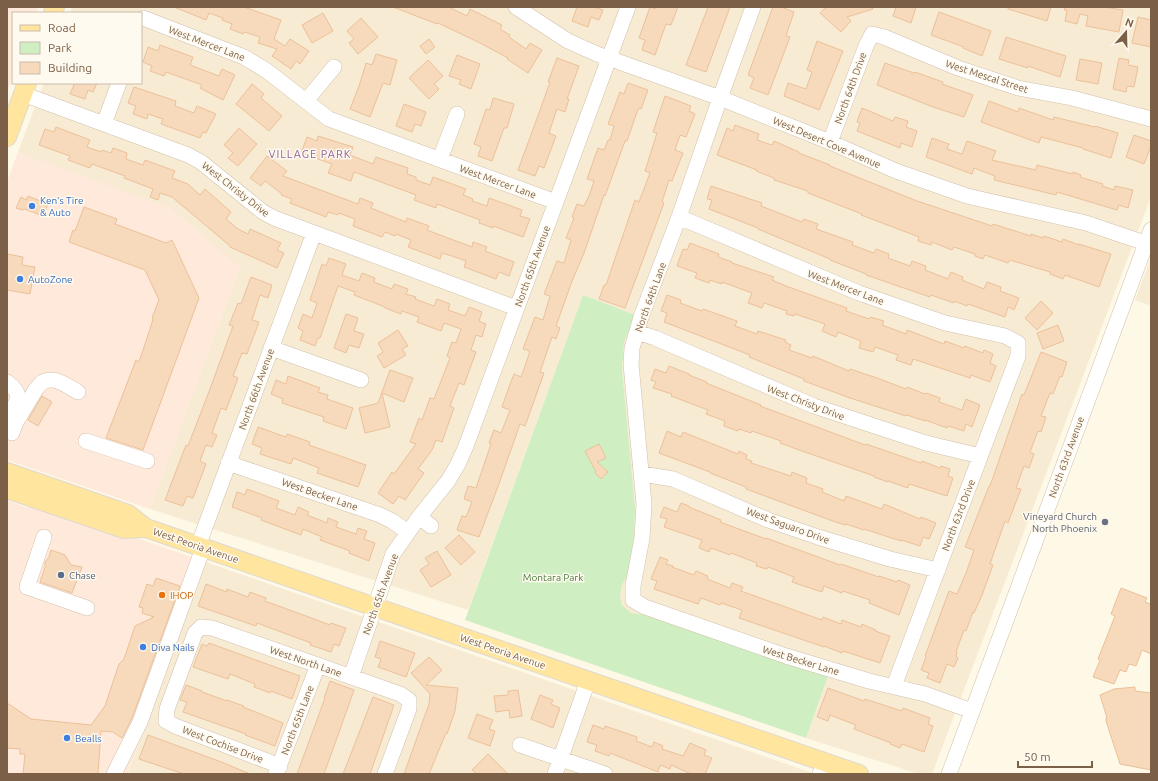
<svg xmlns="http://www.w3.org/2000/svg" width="1158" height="781" viewBox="0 0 1158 781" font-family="Ubuntu,sans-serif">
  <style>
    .residential { fill: #f7ebd4 }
    .commercial { fill: #ffe9da }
    .green { fill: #cfeec2 }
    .building { fill: #f7d9bb; stroke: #ecc199 }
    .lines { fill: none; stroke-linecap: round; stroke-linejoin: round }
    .minor-casing { stroke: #d2c0aa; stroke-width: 16 }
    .major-casing { stroke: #dfd9d3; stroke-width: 20 }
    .minor { stroke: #fff; stroke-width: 15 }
    .major { stroke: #ffe59d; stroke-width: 18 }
    .shop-dot { fill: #3f7fe0; stroke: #fffaef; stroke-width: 1.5 }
    .worship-dot { fill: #6b7280; stroke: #fffaef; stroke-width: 1.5 }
    .service-dot { fill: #5c6f8a; stroke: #fffaef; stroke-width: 1.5 }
    .food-dot { fill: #e8710a; stroke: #fffaef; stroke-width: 1.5 }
    .labels { text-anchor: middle; stroke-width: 3; stroke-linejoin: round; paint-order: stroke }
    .street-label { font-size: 10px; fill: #7b6047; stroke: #fffaef }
    .shop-label { font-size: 10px; fill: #366cbe; stroke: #fffaef; text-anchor: start }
    .worship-label { font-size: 10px; fill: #5b616d; stroke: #fffaef; text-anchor: end }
    .service-label { font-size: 10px; fill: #4e5e75; stroke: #fffaef; text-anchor: start }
    .park-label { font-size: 10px; fill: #477c3c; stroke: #fffaef }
    .food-label { font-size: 10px; fill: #c56008; stroke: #fffaef; text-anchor: start }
    .neighbourhood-label { font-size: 11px; letter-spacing: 1px; fill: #8b5f98; stroke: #fffaef }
  </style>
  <rect width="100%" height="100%" fill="#fef8e6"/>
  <path class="residential" d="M72,7h1079v190l-219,577h-13l-113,-36 22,-62 -181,-61 -16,-2 -9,-8 -2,-9 2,-11 6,-10 6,-35 1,-32 -13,-138 2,-28 10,-27 -51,-20 -115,315 -318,-101 90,-242 -222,-115 26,-69h97v-70h-71z
    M1151,258v48l-16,-6z
    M206,562l276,96 333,116h-687z"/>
  <path class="commercial" d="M7,7h31l-2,6h-23v63l-6,16z
    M18,152l154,57 68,58 -90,242 -143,-49v-278z
    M7,500l18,7 27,2 154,53 -78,212h-121z"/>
  <path class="green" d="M583,295l52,20 -11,27 -2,28 13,138 -1,32 -6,35 -6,10 -2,11 2,9 9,8 16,2 181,61 -22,62 -341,-118z"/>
  <path class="building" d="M174,7h70l37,13 -7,19 11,7 5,-7 19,12 -9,13 -4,-3 -5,8 -19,-13 5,-7 -19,-6 2,-6 -16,-5 -1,2 -13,-5 2,-5 -10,-4 1,-2 -14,-5 -3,7z
    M393,7h56l18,9 3,-7 32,16 -2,4 10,6 -1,2 17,12 4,-6 12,7 -14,23 -21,-14 1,-1 -30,-16 -40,-19 -1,1z
    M577,7h17l9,3 -4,10 -8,-3 -3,10 -16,-6z
    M650,7l5,2 1,-2h22l-7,18 -5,-1 -11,31 -13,-5 3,-10 -6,-2z
    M708,7h22l-24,65 -20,-7z
    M773,7h8l13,5 -8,24 4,1 -22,58 -18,-7 4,-10 -6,-3z
    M826,7h46l1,2 -26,8 4,4 -10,11 -21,-19z
    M896,7h20l-5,16 -18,-7z
    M1008,7h43l-4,14 -39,-12z
    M1065,7h39l19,3 -4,22 -33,-6 2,-10 -8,-2 -3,10 -12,-3 2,-11h-3z
    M939,12l52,19 -9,25 -19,-8 1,-1 -33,-12z
    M323,13l10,18 -21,12 -10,-18z
    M1138,17l13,3v27l-19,-4z
    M361,18l17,19 -20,17 -9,-11 5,-4 -7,-8z
    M1006,37l60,19 -6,21 -32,-11v2l-29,-9z
    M429,39l6,8 -9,7 -6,-8z
    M817,41l26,10 -24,59 -35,-14 4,-13 18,6 6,-17 -5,-2z
    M160,45l33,12 -3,8 29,11 3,-7 13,6 -12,25 -23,-12 2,-3 -36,-13 -2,4 -14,-5 2,-5 -9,-4 5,-15 10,4z
    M376,54l21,6 -7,25 -7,-2 -13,34 -20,-8 9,-23 7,-23 6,2z
    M457,55l23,9 -9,25 -12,-5 2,-4 -12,-4z
    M557,58l22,8 -12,33h2l-4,13 -8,-3 -8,24 7,3 -12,32 -5,-2 -4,10 -17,-6 21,-57 11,-31h-2z
    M1119,58l10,2 -1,5 10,2 -4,20 -7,-1 -1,6 -13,-3z
    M1080,59l22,4 -4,21 -22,-4z
    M428,60l15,16 -9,8 5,5 -10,10 -20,-21z
    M885,63l29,10 1,-1 28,10 -1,2 31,11 -9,22 -31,-10 -56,-22z
    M72,83h25l-4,9 -5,-2 -3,9 -15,-5 4,-9z
    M628,83l20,7 -7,19 -2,-1 -2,4 -10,29h-2l-20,55 -1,-1 -20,58 -12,28 -16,45 4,2 -4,11 -4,-2 -12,35 4,1 -19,53 -5,-2 -20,57 -21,56 -22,-7 5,-14 4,1 6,-15 -8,-3 4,-13 8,2 15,-44 -2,-1 5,-13 7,3 9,-23 -8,-3 7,-20 5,-13 7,3 4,-11 5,-15 -7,-2 12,-32 8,3 7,-24 -6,-2 13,-33 7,2 7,-23 -5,-2 8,-20 -2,-1 5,-13 7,2 5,-10 5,-15 -7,-2 11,-31 6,2 4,-10h2l4,-14 -6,-2 12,-32 4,2z
    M252,84l12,10 -3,4 21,18 -13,15 -33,-27z
    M134,87l42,14 -1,5 19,7 3,-7 19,8 -10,19 -3,-1 -3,6 -39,-14 2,-5 -15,-5 -1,5 -14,-5 3,-8 -8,-3z
    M665,96l26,10 -2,5 6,3 -9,23 -6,-2 -5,15 8,3 -11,28 -3,-1 -7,22 2,1 -39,105 -26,-9 5,-14h2l29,-85 4,2 11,-29 -5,-2 12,-38 -4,-1z
    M493,98l21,6 -7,24h-3l-12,33 -14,-5 3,-9 -7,-3 12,-35 4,1z
    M989,101l29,11 1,-4 34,12 1,-3 41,10v-1l23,7 -7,25 -28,-9v-1l-42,-11 -2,6 -58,-21z
    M404,104l22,8 -5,14 -6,-2 -3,8 -16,-6z
    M862,108l31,13 2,-4 13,4 -2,6 11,4 -5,16 -11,-4 -1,5 -43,-17 3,-8 -3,-1z
    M735,125l24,9 -2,6 15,5 2,-4 25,11v1l31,12v1l87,35 75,25 1,-2 38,12v-2l12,4 1,-2 18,6 1,-3 16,6v-1l32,10 -12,33 -34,-12 -2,4 -13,-5v-2l-40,-12 -2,3 -23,-8 -2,4 -8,-3v-2l-21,-7 -2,3 -20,-8 -1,3 -13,-4 1,-4 -58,-22 1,-1 -54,-21v-2l-34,-11v-2l-18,-7 1,-1 -40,-15 10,-27 6,3z
    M56,127l34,13 -3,7 14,5 1,-2 9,3 2,-5 14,5 -1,6 17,6 2,-5 30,11 -3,7 16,6 12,11 5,-6 26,23 -5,7 12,10 10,5 2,-5 31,14 -4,7 7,3 -7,15 -47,-21v-1l-58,-49 -12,-4 -2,7 -8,-3 3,-8 -29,-11 1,-2 -33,-12 -2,4 -22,-8 2,-4 -31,-11 6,-16 9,3z
    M239,128l18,16 -19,22 -10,-8 5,-5 -9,-8z
    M1134,135l17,6v5l-7,18 -18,-7z
    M318,136l35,11 -3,8 23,9 3,-7 32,11 -1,6 9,3v3l14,5 3,-8 33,12 -3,6 10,4 -1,2 15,5 2,-8 33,12 -2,6 10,3 -7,18 -30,-11v2l-14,-5 1,-3 -43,-16 -1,4 -22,-8 2,-5 -62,-23 -3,9 -23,-8 4,-9 -31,-11 6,-16 10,4z
    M932,138l17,6 -2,5 15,5 5,-13 29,10 -4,9 44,10 1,-5 36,9v-2l8,3 -1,2 23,7 -1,2 12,4 1,-4 18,4 -5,18 -9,-3 -2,5 -60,-18 -1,3 -62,-15 1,-4 -21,-8 -2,6 -46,-17z
    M267,156l20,15 -4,5 75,28 2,-6 13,5 -2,5 35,14 1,-4 22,8 -2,4 45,17 1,-5 14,5 -2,4 29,11 -5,14 -10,-4 -3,7 -32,-12 2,-6 -14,-5 -10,-3 -2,6 -32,-12 3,-7 -15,-6 -1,2 -10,-4 -3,5 -29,-11 2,-7 -16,-6 -1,2 -10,-3 -2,5 -36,-14 2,-4 -11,-4 1,-1 -17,-13 -4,5 -11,-8z
    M711,186l51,17 -1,3 41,16 2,-3 14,5 -2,5 37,13 -1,3 22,8 2,-4 13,5 -1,4 22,8 2,-5 14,5 -1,4 23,9 3,-7 12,5 -1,3 22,9 3,-7 14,5 -1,4 19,7 -5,12 -6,-3 -3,10 -37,-13 -1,2 -13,-5v2l-23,-8 -1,2 -64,-22v-1l-36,-14v-1l-72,-30v-1l-49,-19 3,-9 -5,-1z
    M28,196l20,8 -5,12 -18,-7 -3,1 -6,-2 5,-11 5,3z
    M84,207l33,12 -2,5 51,19 6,-3 27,58 -56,152 -37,-12 30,-78 3,2 11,-33 3,-10 -1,-1 7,-18 -14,-30 -76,-28 4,-12 2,1z
    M690,243l29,11 -1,3 14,5v1l42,14 -2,3 14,6 61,22 -1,3 23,8 1,-2 14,4 -2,4 24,9 1,-4 37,14 1,-3 19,7 1,-2 18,7 1,-3 9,4 -3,9 6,3 -6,16 -19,-7 -1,3 -57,-19 -2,6 -15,-5 2,-5 -23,-8 -2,5 -14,-4 2,-7 -23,-9 -2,5 -14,-6 3,-7 -30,-10 -1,2 -8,-2 1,-3 -23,-8 -2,5 -14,-5 4,-10 -30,-11v2l-12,-4 -1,3 -14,-5 2,-5 -20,-7 6,-17 4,1z
    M7,254l16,3 -1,8 13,2 -5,27 -23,-4z
    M329,258l17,6 -4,11 17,6 3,-8 13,5 -1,4 18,7 2,-5 14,5 -2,5 10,3 -1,2 19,7 3,-7 13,5 -2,6 17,6 4,-9 13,5 -3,9 7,3 -4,13 -6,-2 -5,15 5,2 -12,33 -5,-2 -9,23 4,2 -12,34 -6,-2 -4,10 -14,19 6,4 -19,27 -6,-4 -6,8 -15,-11 14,-21 2,2 22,-30 -6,-2 9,-24 3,2 8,-22 4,1 16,-41 -3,-2 5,-14 4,1 5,-14 -17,-6 -3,8 -24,-9 2,-5 -17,-6 -1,3 -16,-6v-1l-31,-12 1,-3 -17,-6 -18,52h-2l-3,8 -15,-6 3,-9 -5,-3 5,-14 9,4 5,-15 -7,-3 12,-36 4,2z
    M251,277l21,8 -4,13 -8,-3 -8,25 7,2 -12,32 -5,-1 -9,23 5,2 -12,32 -5,-2 -9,25 5,2 -5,12 -6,-2 -6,16 6,3 -13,34 -6,-2 -4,10 -18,-6 21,-55 2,1 22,-57 23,-63 -4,-1 9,-22 3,1z
    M667,295l14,5 -1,3 22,8 1,-2 34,12 -2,5 22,8 1,-3 28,9 -1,2 6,3 -2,5 23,8 1,-2 36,15 1,-2 27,9 29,11 1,-2 18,7 1,-1 14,5 -1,4 23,8 4,-11 14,6 -8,22 -6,-3 -2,7 -16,-5 -1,2 -22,-8v1l-18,-6 -1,1 -56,-18 -46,-17v-2l-55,-22 1,-2 -86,-33 3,-9 -6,-2z
    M1041,301l12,12 -16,17 -12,-12z
    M346,314l12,4 -4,13 10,3 -5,14 -10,-3 -3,8 -12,-5z
    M1058,325l6,16 -21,8 -6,-16z
    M398,330l10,16 -6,3 4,6 -22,13 -7,-12 6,-4 -5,-9z
    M1041,352l26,10 -5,15 -2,-1 -7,18 -3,-1 -9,23 5,1 -5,15 -3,-1 -8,21 4,2 -5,14 -5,-2 -8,22 5,1 -13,34 -3,-2 -15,43 3,1 -11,30 -8,18 -1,-1 -7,19 -2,-1 -8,22h1l-1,5 2,1 -4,9 -7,-3 -7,19 -13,-5 2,-5 -8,-3 5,-13 -1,-1 24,-65 8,3 9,-21 8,-23 -9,-3 24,-61h1l32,-92 2,1z
    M669,366l20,8v1l18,7 -1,1 55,22 -1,1 57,21 48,18 1,-1 55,19 1,-2 18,7 1,-2 9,3 -2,7 5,2 -6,18 -38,-12 -1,4 -20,-7v1l-14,-5v-1l-75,-26 -19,-7 1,-2 -29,-10 -1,2 -12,-4 -1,2 -14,-5 1,-5 -19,-7 2,-4 -37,-14 1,-2 -19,-6 3,-6 -5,-2 4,-11 11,4z
    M390,370l23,8 -9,24 -22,-9 8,34 -25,6 -6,-25 19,-5z
    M288,376l32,12 -2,4 10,3 -1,4 26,9 -7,21 -23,-8 1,-4 -42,-14 1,-4 -12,-5 5,-14 10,4z
    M42,396l10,6 -14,24 -10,-6z
    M258,427l28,10 1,-3 23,8 -1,3 57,20 -8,22 -41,-14 2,-5 -26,-10 -2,6 -31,-10 2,-6 -10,-4z
    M667,431l14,6 2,-5 55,22 1,-3 8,4 -1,4 6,2 -1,2 40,13 1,-4 15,6 -1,5 17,6 -1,3 22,9 2,-5 36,13 2,-5 36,15 1,-2 15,6 -7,16 -6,-2 -3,9 -19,-6v1l-37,-12v1l-18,-6 -1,1 -15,-5 -84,-31v-2l-36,-14v-1l-51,-19z
    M599,444l7,14 -9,4 11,10 -7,7 -6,-6 1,-1 -11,-21z
    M247,489l32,12 -3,7 19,7 3,-8 11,5 -2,3 20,8 1,-5 10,4 -2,5 20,7 2,-6 9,3 -3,8 11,4 -6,18 -20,-8 1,-2 -30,-11 2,-3 -19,-8 -2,6 -40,-15 1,-2 -30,-11 5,-15 8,3z
    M681,503l8,3v1l32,13 -1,2 46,17v-1l74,27 1,-1 38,13v-1l18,6 1,-2 12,5 -11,30 -30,-12 1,-3 -27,-9 -1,2 -18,-7 -2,6 -30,-10 2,-5 -26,-10 -1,2 -11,-3 1,-3 -26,-10 -1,2 -19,-7 -2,4 -10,-4 3,-8 -38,-13 3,-8 -7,-2 4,-10 13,5z
    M459,535l16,17 -14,13 -16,-17z
    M51,550l14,5 6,10 11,2 -10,26 -32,-11 5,-15v-5l4,-5z
    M437,551l14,24 -20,12 -11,-17 9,-6 -4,-6z
    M660,557l8,3 -2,4 7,2 -1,1 22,8 2,-4 12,5 -1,3 23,9 2,-5 11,4 -2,4 81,29 1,-3 18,7 1,-4 19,7 1,-3 14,6 -1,1 15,5 -10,27 -37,-12 -1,2 -18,-7v1l-85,-29 3,-8 -21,-7 -1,2 -19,-7 -3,6 -44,-15 3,-8 -6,-2z
    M156,578l24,8 -48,132 -10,20 -9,-6 -12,-1 -3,43h-75l2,-20h-5v-5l-13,-1v-45l24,16 60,6 14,-19 14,-42 5,-5 11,-33 19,-9 -12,-4 1,-5 -4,-1 8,-23 6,2z
    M206,584l21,8v-3l21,8 2,-5 16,6 -1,3 41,15 24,9 1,-2 15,5 -7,18 -5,-2 -3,8 -21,-7 1,-2 -54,-20 -1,3 -58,-20z
    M1121,588l26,10 -2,4 6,2v50l-9,-4 -6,16 -7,-2 -3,8 -6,-2 -6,14 -21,-7 7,-17 -2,-1 17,-43 -4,-2z
    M380,641l35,12 -9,24 -28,-10 3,-8 -6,-2z
    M209,643l91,33 -8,23 -21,-8 -1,2 -16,-6 1,-3 -25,-10 -2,5 -35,-12 9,-23 5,2z
    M429,657l13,13 -16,15 32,3 -3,23 -8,23 -1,-1 -17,41h-25l25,-70 1,-10 -19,-21z
    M330,681l24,9 -7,20 -23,64h-27l28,-76h-1z
    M186,685l16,6v1l25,9v-1l17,6 -1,1 40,16 -8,23 -30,-11 1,-1 -63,-22 4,-10 -7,-2z
    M1135,687v4l16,2v77l-31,-6 -14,-43v-3h1l-7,-23 14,-6z
    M828,688l36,13 1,-2 37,12 1,-3 27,10 -2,6 5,2 -9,26 -22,-8 -2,4 -10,-4 1,-1 -37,-14 2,-4 -26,-10 -2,6 -11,-4z
    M518,690l4,26 -12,2 -1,-8 -13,2 -2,-16 14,-1v-4z
    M540,695l13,5 -2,4 9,4 -7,20 -22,-9z
    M373,697l21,8 -24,69h-27z
    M477,714l16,6 -4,9 6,2 -5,15 -22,-8z
    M593,725l11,4 1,-3 32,11 -1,4 16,6 2,-5 9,4 -1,3 21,7 7,-13 16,7 -2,5 8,3 -7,16h-14l-20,-9 -1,4 -10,-4 -2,7 -48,-19 -1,3 -14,-5 2,-6 -10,-3z
    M148,735l76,28 26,11h-66l-45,-15z
    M488,754l20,20h-31l-5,-4z"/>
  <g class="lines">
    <defs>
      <path id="minor" d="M516,7l52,34 29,13 123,44 110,44 66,29 71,25 119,27 65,22
        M753,7l-33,91 -41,119 -38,100 -9,31 -1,16 13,140 -2,34 -9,48v14l12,7 141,49 83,25 56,13 47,17
        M143,18l101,39 23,14 62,48 227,83
        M23,94l165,61 13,7 62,50 11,6 242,90
        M306,101l28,-34
        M104,124l15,-41
        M830,142l36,-96 6,-12 12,3 74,31 60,20 54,10 79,21
        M440,159l17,-45
        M679,217l180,76 86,30 60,13 13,7v13l-124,330
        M637,332l18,6 159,68 112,37 54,13
        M271,348l90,32
        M7,382c18,14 10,18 1,35
        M12,433l4,-11 20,-33c12,-18 28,-5 42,3
        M86,441l61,20
        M228,463l152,52 12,6 16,11
        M642,474l31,5 95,41 50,17 72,22 48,11
        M419,517l12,9
        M44,537l-17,50 60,21
        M198,546l116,-313
        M351,677l42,-123 26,-37 29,-36 10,-17 8,-18 162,-439
        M520,745l85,29
        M280,766l-105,-40 -9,-5 1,-12 28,-76 6,-6 11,1 188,66 9,6v9l-24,65
        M114,774l26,-52 63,-174
        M276,774l42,-109
        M555,774l33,-93
        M820,774l5,-12
        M949,774l202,-544"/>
      <path id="major" d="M53,13l2,-6
        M7,137l20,-54
        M7,472l121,42 18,14 713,246
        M7,489l117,40 22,-1"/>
    </defs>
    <use href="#minor" class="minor-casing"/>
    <use href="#major" class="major-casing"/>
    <use href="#minor" class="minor"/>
    <use href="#major" class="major"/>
  </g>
  <g class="shop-dot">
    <circle cx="32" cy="206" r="4"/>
    <circle cx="20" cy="279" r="4"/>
    <circle cx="143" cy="647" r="4"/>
    <circle cx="67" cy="738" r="4"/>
  </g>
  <circle class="worship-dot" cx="1105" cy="522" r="4"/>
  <circle class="service-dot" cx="61" cy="575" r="4"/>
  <circle class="food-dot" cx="162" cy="595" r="4"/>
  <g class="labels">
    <g class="street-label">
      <text transform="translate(207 43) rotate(21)" y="4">West Mercer Lane</text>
      <text transform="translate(987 76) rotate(18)" y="4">West Mescal Street</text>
      <text transform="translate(850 88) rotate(-70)" y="4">North 64th Drive</text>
      <text transform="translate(827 142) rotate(23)" y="4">West Desert Cove Avenue</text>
      <text transform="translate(498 181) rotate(20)" y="4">West Mercer Lane</text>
      <text transform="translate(236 189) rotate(38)" y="4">West Christy Drive</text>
      <text transform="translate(532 266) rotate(-70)" y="4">North 65th Avenue</text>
      <text transform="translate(846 287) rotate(21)" y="4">West Mercer Lane</text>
      <text transform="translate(650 297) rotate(-70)" y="4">North 64th Lane</text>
      <text transform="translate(256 389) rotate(-70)" y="4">North 66th Avenue</text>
      <text transform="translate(806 402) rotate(21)" y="4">West Christy Drive</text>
      <text transform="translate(1066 457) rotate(-70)" y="4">North 63rd Avenue</text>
      <text transform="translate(320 494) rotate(19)" y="4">West Becker Lane</text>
      <text transform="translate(958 515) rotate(-69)" y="4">North 63rd Drive</text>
      <text transform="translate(788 525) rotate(20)" y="4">West Saguaro Drive</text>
      <text transform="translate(196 545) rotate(19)" y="4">West Peoria Avenue</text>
      <text transform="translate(380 594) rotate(-70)" y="4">North 65th Avenue</text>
      <text transform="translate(503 651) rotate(19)" y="4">West Peoria Avenue</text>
      <text transform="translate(801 660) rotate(17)" y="4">West Becker Lane</text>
      <text transform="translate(306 661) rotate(19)" y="4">West North Lane</text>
      <text transform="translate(297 720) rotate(-69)" y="4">North 65th Lane</text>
      <text transform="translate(223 744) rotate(21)" y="4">West Cochise Drive</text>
    </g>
    <g class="shop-label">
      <text x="40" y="204">Ken's Tire<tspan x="40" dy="12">&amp; Auto</tspan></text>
      <text x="28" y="283">AutoZone</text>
      <text x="151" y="651">Diva Nails</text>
      <text x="75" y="742">Bealls</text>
    </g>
    <g class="worship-label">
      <text x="1097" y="520">Vineyard Church<tspan x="1097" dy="12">North Phoenix</tspan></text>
    </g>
    <g class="service-label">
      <text x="69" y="579">Chase</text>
    </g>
    <g class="park-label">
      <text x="553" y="581">Montara Park</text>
    </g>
    <g class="food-label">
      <text x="170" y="599">IHOP</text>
    </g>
    <g class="neighbourhood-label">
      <text x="310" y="158">VILLAGE PARK</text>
    </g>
  </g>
  <rect width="1158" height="781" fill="none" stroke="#7b6047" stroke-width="16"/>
  <rect x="12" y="12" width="130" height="72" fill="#fffaef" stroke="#cabcac"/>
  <rect x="20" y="25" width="20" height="6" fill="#ffe59d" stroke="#cabcac"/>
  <text x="48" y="32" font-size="12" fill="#7b6047">Road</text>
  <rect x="20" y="42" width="20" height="12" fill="#cfeec2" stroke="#cabcac"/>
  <text x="48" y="52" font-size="12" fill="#7b6047">Park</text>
  <rect x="20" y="62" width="20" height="12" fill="#f7d9bb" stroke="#cabcac"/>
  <text x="48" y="72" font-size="12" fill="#7b6047">Building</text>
  <g transform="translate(1126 32) rotate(20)" stroke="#fffaef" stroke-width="3" paint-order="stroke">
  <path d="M0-3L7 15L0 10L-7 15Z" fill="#7b6047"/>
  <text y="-6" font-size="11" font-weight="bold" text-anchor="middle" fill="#7b6047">N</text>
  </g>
  <path d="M1018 761v6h74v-6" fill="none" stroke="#7b6047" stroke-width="2"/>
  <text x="1024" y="761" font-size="12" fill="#7b6047" stroke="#fffaef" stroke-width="3" paint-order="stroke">50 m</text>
</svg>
